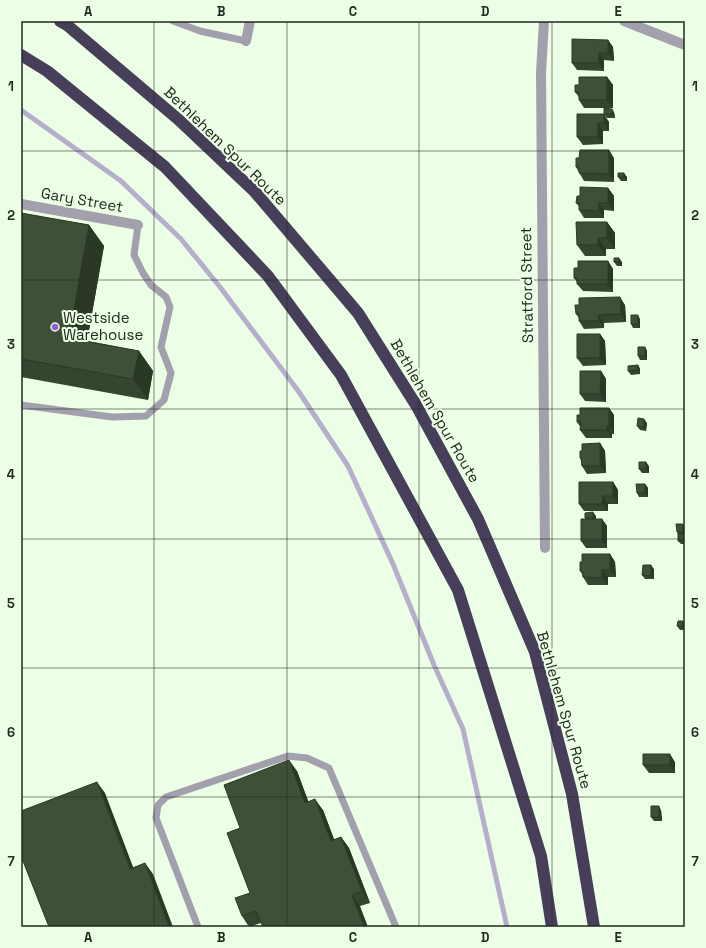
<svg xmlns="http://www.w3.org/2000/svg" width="706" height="948" viewBox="0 0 706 948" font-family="'Space Grotesk',sans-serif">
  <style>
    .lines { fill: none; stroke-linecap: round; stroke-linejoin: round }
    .stream { stroke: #b6aecd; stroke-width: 5 }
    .lane { stroke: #a3a0ad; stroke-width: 7 }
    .street { stroke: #a3a0ad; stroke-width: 10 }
    .highway { stroke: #473f59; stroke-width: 12 }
    .wall { fill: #35452f }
    .shaded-wall { fill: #2b3826 }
    .building { fill: #3e5037; stroke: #2b3826 }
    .grid { fill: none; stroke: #222a1f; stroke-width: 1; stroke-opacity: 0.55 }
    .poi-dot { fill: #8c5fd9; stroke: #ecfee5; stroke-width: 1.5 }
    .labels { text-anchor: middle; stroke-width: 4; stroke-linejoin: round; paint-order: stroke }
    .street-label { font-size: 15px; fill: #222a1f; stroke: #ecfee5 }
    .poi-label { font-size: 15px; fill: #222a1f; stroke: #ecfee5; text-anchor: start }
    .neatline { fill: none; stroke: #222a1f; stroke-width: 1.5 }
    .grid-label { font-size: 13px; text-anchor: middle; font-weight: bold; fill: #222a1f }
  </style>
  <rect width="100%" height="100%" fill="#ecfee5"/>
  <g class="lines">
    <path class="stream" d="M21,110l100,71 60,58 39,48 79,105 49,74 45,98 41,101 29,64 44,198"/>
    <path class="lane" d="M173,21l27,10 46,10
      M21,405l91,12 34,-1 18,-16 7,-27 -10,-26 9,-40 -4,-10 -15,-12 -8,-12 -9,-18 4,-30
      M198,927l-42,-109 2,-13 8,-8 122,-41 19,2 22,10 67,159"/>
    <path class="street" d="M544,21l-3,52 4,475
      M624,21l61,24
      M246,41l4,-20
      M21,204l117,21"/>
    <path class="highway" d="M60,21l7,4 112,95 76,72 103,121 58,92 62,114 57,133 37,142 22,133
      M21,55l26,16 118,96 103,109 73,99 117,215 83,266 11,71"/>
  </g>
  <path class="wall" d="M608,40l5,7 1,14 -10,-1v11l-27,-1 -5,-7z
    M607,77l6,8v23h-29l-5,-8v-3l-4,-5z
    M614,112l1,6h-8l-3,-4z
    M577,114l32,8v9h-6v13l-20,1 -6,-8z
    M614,158v24l-30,-1 -8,-14z
    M618,173l9,4v4h-6l-3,-4z
    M608,188l6,8v15l-10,-1v8h-20l-5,-8v-4l-3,-3z
    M21,213l68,12 15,21 -17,95 52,10 14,20 -5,29 -127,-23z
    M607,222l8,11v16h-9v7h-21l-8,-11z
    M614,258l8,4v4h-5l-3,-4z
    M608,261l5,8v23l-30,-1 -6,-7v-2l-3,-4 4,-10z
    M625,305l1,17 -22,1v5l-20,1 -5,-8v-3l-3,-4z
    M640,319v9h-7l-2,-4z
    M600,334l5,7 1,24 -23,1 -6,-8z
    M645,347l2,4v9h-7l-2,-4z
    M638,365l2,4v5l-9,1 -3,-4z
    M601,371l5,8v23l-21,-1 -5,-7z
    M609,408l5,7v19h-2v4h-26l-6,-8 1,-2 -4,-6 3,-7z
    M647,423l-1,8 -6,-1 -3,-4z
    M600,443l5,8 1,22 -19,1 -5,-8 -1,-6 -1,-2 2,-7z
    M649,466v7h-7l-3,-4z
    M613,482l5,8v14h-10v7h-24l-5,-7z
    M645,484l3,4v9h-9l-2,-4z
    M596,516v3h6l5,7v22h-21l-5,-7 5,-22 -1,-1z
    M685,527v17h-4l-3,-3v-6l-1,-3z
    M610,554l5,8 1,15h-8v8h-20l-5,-8v-2l-3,-4 2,-9z
    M654,569v10h-9l-3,-4z
    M685,624v6h-5l-3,-4z
    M675,762v11h-26l-6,-8z
    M297,771l11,30 15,9 11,30 7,-3 8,11 21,55 -10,3 -99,17 -12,4 -7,-11 8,-23 -10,-65z
    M661,810l1,11h-8l-3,-4z"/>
  <path class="shaded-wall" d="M608,40l5,7 1,14 -6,-8z
    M599,53l5,7v11l-5,-8z
    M607,77l6,8v23l-6,-8z
    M612,109l2,3 1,6 -3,-4z
    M604,114l5,8v9l-5,-8z
    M598,123l5,8v13l-5,-7z
    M609,150l5,8v24l-5,-8z
    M624,173l3,4v4l-3,-4z
    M608,188l6,8v15l-6,-8z
    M599,203l5,7v8l-5,-7z
    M607,222l8,11v16l-8,-11z
    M89,225l15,21 -20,113 -15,-21z
    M598,238l8,11v7l-8,-11z
    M619,258l3,4v4l-3,-4z
    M608,261l5,8v23l-5,-8z
    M620,297l5,8 1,17 -5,-8z
    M598,315l6,8v5l-5,-7z
    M638,315l2,4v9l-2,-4z
    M600,334l5,7 1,24 -6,-7z
    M645,347l2,4v9l-2,-4z
    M139,351l14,20 -5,29 -15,-21z
    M638,365l2,4v5l-2,-4z
    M601,371l5,8v23l-6,-8z
    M609,408l5,7v19l-5,-8z
    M644,419l3,4 -1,8 -2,-4z
    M607,426l5,8v4l-5,-8z
    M600,443l5,8 1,22 -6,-7z
    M646,462l3,4v7l-3,-4z
    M613,482l5,8v14l-5,-8z
    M645,484l3,4v9l-3,-4z
    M603,496l5,8v7l-6,-7z
    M593,512l3,4v6l-3,-4z
    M602,519l5,7v22l-5,-7z
    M683,524l2,3v14l-1,-7 -1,-2z
    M610,554l5,8 1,15 -6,-7z
    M651,565l3,4v10l-3,-3z
    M602,570l6,7v8l-6,-7z
    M683,621l2,3v5l-2,-3z
    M670,754l5,8v11l-5,-8z
    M289,760l8,11 16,43 -8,-11z
    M97,782l8,11 33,87 -8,-11z
    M315,799l8,11 16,42 -8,-11z
    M659,806l2,4 1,11 -3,-4z
    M341,837l8,11 21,55 -8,-12z
    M145,863l8,11 20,53h-4z
    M352,895l8,11 8,21h-4z"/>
  <path class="building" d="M572,39l36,1v13h-9v10h-27z
    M579,77h28v23h-28v-8h-4v-7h4z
    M604,108l8,1v5h-8z
    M577,114h27v9h-6v14h-21z
    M580,150h29v24l-30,-1v-6h-3v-9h3z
    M618,173h6v4h-6z
    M580,187l28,1v15h-9v8l-20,-1v-7h-3l1,-7h3z
    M21,213l68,12 -20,113 70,13 -6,28 -112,-20z
    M576,222h31v16h-9v7h-21z
    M614,258h5v4h-5z
    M578,261h30v23h-31v-6h-3v-10h4z
    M620,297l1,17 -23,1 1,6h-20v-8l-3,1 -1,-9h4v-7z
    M631,315h7v9h-7z
    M577,334h23v24h-23z
    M638,347h7v9h-7z
    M638,365v5l-10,1v-5z
    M580,371h21l-1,23h-20z
    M580,408h29v18h-2v4h-27l1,-8h-4v-7h3z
    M638,418l6,1v8l-7,-1z
    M600,443v23h-18l-1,-8h-1v-7h2v-7z
    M639,462h7v7h-7z
    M579,482h34v14h-10l-1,8h-23z
    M636,484h9v9h-8z
    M593,512v6h-8v-5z
    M581,519h21v22h-21z
    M676,524h7v8h-6z
    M678,534h6l1,6 -7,1z
    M582,554h28v16h-8v8l-19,-1 -1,-6h-2v-9h2z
    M643,565h8v11l-9,-1z
    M678,621h5v5h-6z
    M643,754h27v11h-27z
    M289,760l16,43 10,-4 16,42 10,-4 21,54 -10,4 12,32h-101l-7,-16 -14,5 -7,-18 15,-5 -23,-60 13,-5 -16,-43z
    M97,782l33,87 15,-6 24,64h-120l-28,-71v-45z
    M651,806h8v11h-8z"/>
  <path class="grid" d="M154,21v906M287,21v906M419,21v906M552,21v906M21,151h664M21,280h664M21,409h664M21,539h664M21,668h664M21,797h664"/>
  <circle class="poi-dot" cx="55" cy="327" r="4"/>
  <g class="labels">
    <g class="street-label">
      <text transform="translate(225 146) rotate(44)" y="5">Bethlehem Spur Route</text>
      <text transform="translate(82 200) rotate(10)" y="5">Gary Street</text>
      <text transform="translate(527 285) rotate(-91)" y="5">Stratford Street</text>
      <text transform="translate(435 411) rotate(60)" y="5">Bethlehem Spur Route</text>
      <text transform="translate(564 710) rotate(74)" y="5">Bethlehem Spur Route</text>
    </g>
    <g class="poi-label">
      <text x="63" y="323">Westside<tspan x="63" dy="17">Warehouse</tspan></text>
    </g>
  </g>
  <rect width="706" height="948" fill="none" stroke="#ecfee5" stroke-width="44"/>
  <rect x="22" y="22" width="662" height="904" class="neatline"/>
  <g class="grid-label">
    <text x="88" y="16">A</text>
    <text x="221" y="16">B</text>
    <text x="353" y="16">C</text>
    <text x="485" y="16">D</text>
    <text x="618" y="16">E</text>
    <text x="11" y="91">1</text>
    <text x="695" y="91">1</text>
    <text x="11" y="220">2</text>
    <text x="695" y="220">2</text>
    <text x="11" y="349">3</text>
    <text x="695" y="349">3</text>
    <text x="11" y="479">4</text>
    <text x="695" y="479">4</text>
    <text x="11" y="608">5</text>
    <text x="695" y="608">5</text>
    <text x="11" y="737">6</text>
    <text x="695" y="737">6</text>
    <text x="11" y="866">7</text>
    <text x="695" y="866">7</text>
    <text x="88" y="942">A</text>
    <text x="221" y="942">B</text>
    <text x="353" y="942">C</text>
    <text x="485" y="942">D</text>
    <text x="618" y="942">E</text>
  </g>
</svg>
